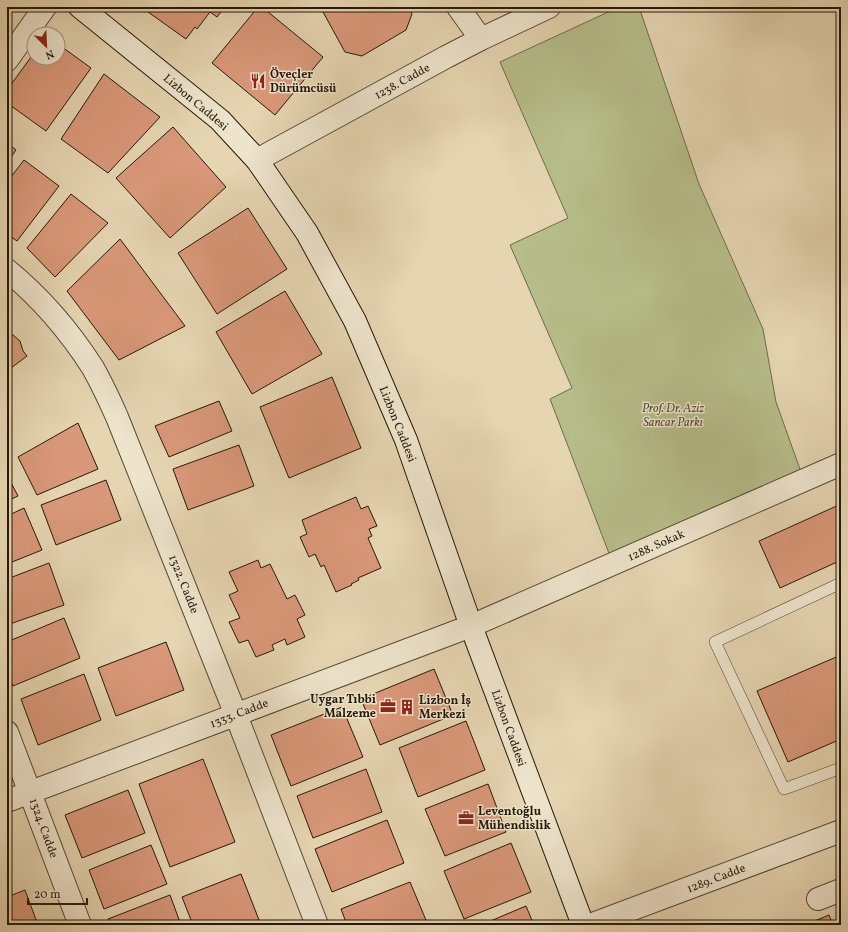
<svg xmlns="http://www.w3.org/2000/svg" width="848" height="932" viewBox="0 0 848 932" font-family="Vollkorn,serif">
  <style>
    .green { fill: #b6bd8a; stroke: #6e6b4a }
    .building { fill: #d99879; stroke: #251909 }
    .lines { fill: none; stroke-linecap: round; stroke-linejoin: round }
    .lane-casing { stroke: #554833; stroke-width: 12 }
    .street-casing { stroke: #554833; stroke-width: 24 }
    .secondary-casing { stroke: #251909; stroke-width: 24 }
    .lane { stroke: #eee4cc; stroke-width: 11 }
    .street { stroke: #eee4cc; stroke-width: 22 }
    .secondary { stroke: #eee4cc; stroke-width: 22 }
    .labels { text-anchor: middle; stroke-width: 3; stroke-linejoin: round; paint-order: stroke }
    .poi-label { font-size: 12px; font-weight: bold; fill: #251909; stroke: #eee4cc; text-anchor: start }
    .street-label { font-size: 12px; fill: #251909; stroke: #eee4cc }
    .park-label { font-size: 12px; font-style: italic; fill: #504a30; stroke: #eee4cc }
  </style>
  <rect width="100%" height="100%" fill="#e5d5b1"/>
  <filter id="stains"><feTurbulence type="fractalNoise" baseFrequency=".005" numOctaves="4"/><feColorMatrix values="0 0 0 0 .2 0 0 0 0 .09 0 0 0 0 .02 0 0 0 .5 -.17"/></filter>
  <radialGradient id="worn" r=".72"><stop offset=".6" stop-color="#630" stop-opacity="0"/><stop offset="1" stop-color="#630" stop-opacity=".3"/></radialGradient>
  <path class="green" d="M619,7h20l60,177 64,145 13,73 25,70 -191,84 -60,-157 22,-11 -62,-143 58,-27 -68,-156z"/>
  <path class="building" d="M7,7h5l2,2 -7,9z
    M141,7h84l-8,10 -7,-5 -13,17 -2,-2 -9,12z
    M258,7h4l61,50 -48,58 -63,-52z
    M331,7h77l4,7 -6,16 -44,26 -17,-4 -22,-40z
    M58,44l33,24 -45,63 -39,-28v-13l27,-37v5h24z
    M104,74l56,43 -52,56 -47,-34z
    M173,127l53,60 -56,51 -54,-60z
    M7,143l9,7 -9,13z
    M24,160l35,26 -42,55 -10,-7v-52z
    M71,194l37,29 -53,54 -28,-29z
    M248,208l39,61 -70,45 -39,-61z
    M120,239l65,87 -66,34 -52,-69z
    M285,291l37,63 -70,40 -36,-62z
    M7,333l6,2 7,6 3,10 4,5 -20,15z
    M332,377l29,71 -72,30 -29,-71z
    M219,401l13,30 -63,26 -14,-31z
    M78,423l20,46 -61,26 -19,-38z
    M239,445l15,41 -66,24 -15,-41z
    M7,475l11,21 -11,5z
    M106,480l15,40 -65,25 -15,-40z
    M356,497l5,12 7,-3 9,20 -8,3 3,7 -4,2 13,30 -23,10 1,2 -8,4 1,1 -16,7 -12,-27 -3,2 -6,-13 -6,3 -9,-20 7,-3 -5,-14z
    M841,504v53l-5,2 1,3 -57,26 -21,-47z
    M24,508l18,42 -35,14v-48z
    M258,560l3,8 9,-4 17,35 8,-4 10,20 -8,4 8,18 -18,8 -2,-6 -13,6 2,5 -18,7 -8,-17 -9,3 -10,-21 11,-4 -11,-23 9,-4 -9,-19z
    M49,563l15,42 -57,20v-46z
    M64,618l16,40 -67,28 -6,-15v-29z
    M166,642l18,48 -68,26 -18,-48z
    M841,655v84l-53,23 -31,-71z
    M434,669l19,46 -73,30 -19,-46z
    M84,674l17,46 -63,25 -17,-46z
    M342,707l21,50 -72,29 -20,-51z
    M466,721l19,49 -67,27 -19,-49z
    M203,759l32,83 -65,25 -31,-83z
    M366,769l16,43 -69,26 -16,-42z
    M488,784l18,48 -61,24 -20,-47z
    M128,790l17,43 -63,25 -17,-43z
    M387,820l17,43 -72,29 -17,-43z
    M511,843l20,49 -67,27 -20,-48z
    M151,845l16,39 -63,25 -15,-39z
    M241,874l20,51h-68l-11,-28z
    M410,882l18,43h-81l-6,-16z
    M25,890l13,35h-31v-28z
    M170,895l11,30h-71l-2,-6z
    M526,906l8,19h-53z
    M829,915l4,10h-28z"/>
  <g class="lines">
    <defs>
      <path id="lane" d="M841,583l-126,59 69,147 57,-21"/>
      <path id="street" d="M458,7l23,32
        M7,60l38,-53
        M257,160l189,-103 35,-18 68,-32
        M7,270c33,27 63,62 86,98 9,16 17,33 24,49l119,298 81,210
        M7,732l73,193
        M7,801l464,-175 370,-162
        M818,899l23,-9
        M590,925l251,-94"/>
      <path id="secondary" d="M80,7l140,113 37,40 50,73 48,88 51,119 65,186 112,299"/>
    </defs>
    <use href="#lane" class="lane-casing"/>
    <use href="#street" class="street-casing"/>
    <use href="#secondary" class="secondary-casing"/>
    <use href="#lane" class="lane"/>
    <use href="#street" class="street"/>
    <use href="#secondary" class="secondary"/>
  </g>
  <defs>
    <symbol id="restaurant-bare" viewBox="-9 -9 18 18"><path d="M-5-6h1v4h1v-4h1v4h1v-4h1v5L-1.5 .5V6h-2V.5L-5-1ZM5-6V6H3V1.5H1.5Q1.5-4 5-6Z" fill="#8f2418" stroke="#eee4cc" stroke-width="2.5" paint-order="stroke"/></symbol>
    <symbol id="office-bare" viewBox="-9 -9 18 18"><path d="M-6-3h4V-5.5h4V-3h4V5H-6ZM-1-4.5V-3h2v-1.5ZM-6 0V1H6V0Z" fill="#8f2418" stroke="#eee4cc" stroke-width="2.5" paint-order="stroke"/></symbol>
    <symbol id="building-bare" viewBox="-9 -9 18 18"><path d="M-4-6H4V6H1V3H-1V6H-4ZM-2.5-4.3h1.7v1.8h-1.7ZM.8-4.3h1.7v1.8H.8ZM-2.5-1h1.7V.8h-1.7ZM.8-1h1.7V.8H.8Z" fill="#8f2418" stroke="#eee4cc" stroke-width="2.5" paint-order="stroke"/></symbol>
  </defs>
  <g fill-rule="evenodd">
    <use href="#restaurant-bare" x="247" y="70" width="22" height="22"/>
    <use href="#office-bare" x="377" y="695" width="22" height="22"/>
    <use href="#building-bare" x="396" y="696" width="22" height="22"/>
    <use href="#office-bare" x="455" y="807" width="22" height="22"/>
  </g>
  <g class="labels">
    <g class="poi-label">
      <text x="270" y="78">Öveçler<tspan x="270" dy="14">Dürümcüsü</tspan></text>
      <text x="376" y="703" text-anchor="end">Uygar Tıbbi<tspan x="376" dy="14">Malzeme</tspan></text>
      <text x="419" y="704">Lizbon İş<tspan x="419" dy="14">Merkezi</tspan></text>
      <text x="478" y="815">Leventoğlu<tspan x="478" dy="14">Mühendislik</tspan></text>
    </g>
    <g class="street-label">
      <text transform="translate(402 81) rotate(-29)" y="4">1238. Cadde</text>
      <text transform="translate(196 102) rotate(40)" y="4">Lizbon Caddesi</text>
      <text transform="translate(398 424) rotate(68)" y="4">Lizbon Caddesi</text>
      <text transform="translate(656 545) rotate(-24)" y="4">1288. Sokak</text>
      <text transform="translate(184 584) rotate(68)" y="4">1322. Cadde</text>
      <text transform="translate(239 713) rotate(-21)" y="4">1333. Cadde</text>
      <text transform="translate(509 728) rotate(70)" y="4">Lizbon Caddesi</text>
      <text transform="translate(44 828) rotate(70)" y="4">1324. Cadde</text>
      <text transform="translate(716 878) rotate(-21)" y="4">1289. Cadde</text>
    </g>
    <g class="park-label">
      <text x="673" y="412">Prof. Dr. Aziz<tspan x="673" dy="14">Sancar Parkı</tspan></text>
    </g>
  </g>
  <rect width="848" height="932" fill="none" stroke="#e5d5b1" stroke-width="24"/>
  <rect x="8" y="8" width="832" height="916" fill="none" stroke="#251909" stroke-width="2"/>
  <rect x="12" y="12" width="824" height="908" fill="none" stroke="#251909"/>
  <g transform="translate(46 46) rotate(156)"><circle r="19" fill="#eee4cc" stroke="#9e937e"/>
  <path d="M0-3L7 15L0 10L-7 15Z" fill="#8f2418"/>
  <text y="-6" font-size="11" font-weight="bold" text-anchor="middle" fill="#251909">N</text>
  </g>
  <path d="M28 898v6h59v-6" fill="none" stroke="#251909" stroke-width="2"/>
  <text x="34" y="898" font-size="12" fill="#251909" stroke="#eee4cc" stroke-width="3" paint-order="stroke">20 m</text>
  <rect width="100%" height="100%" filter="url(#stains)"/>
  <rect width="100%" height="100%" fill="url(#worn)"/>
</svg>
